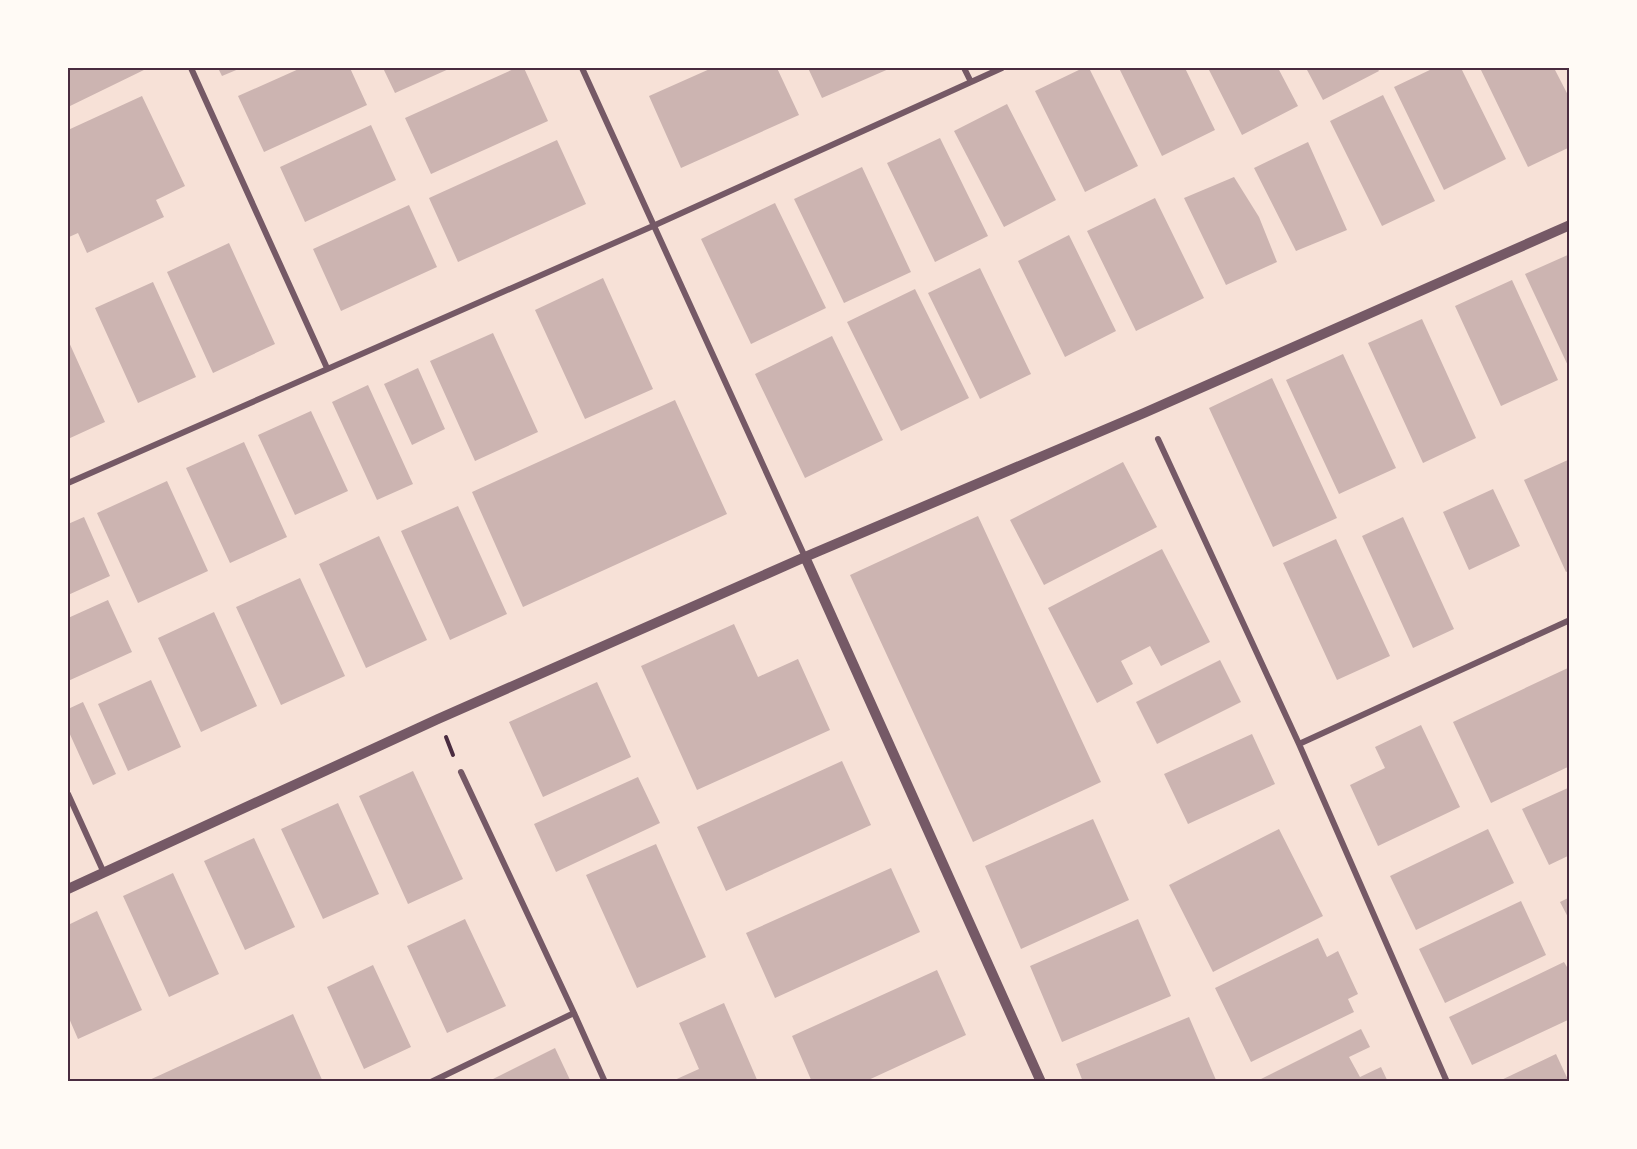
<svg xmlns="http://www.w3.org/2000/svg" width="1637" height="1149" viewBox="0 0 1637 1149" font-family="'Public Sans',sans-serif">
  <style>
    .building { fill: #ccb4b1 }
    .lines { fill: none; stroke-linecap: round; stroke-linejoin: round }
    .path { stroke: #4a2c40; stroke-width: 4 }
    .minor { stroke: #755966; stroke-width: 6 }
    .tertiary { stroke: #755966; stroke-width: 10 }
    .neatline { fill: none; stroke: #4a2c40; stroke-width: 2 }
  </style>
  <rect width="100%" height="100%" fill="#f7e1d7"/>
  <path class="building" d="M68,68h80l-80,39z
    M218,68h23l-19,8z
    M301,68h49l17,37 -103,47 -26,-56z
    M383,68h68l-56,25z
    M516,68h8l24,53 -117,53 -26,-56z
    M712,68h65l22,47 -118,53 -32,-72z
    M808,68h83l-69,30z
    M1083,68h6l49,98 -53,26 -50,-101z
    M1119,68h66l30,62 -53,26z
    M1208,68h70l20,38 -56,29z
    M1306,68h71l2,3 -56,29z
    M1434,68h27l45,91 -62,31 -50,-103z
    M1480,68h74l16,31v48l-42,20z
    M1383,95l52,106 -53,25 -52,-105z
    M142,96l43,90 -29,14 8,17 -77,36 -9,-20 -9,4 -1,-3v-104z
    M1007,104l49,96 -52,27 -50,-96z
    M371,125l25,55 -91,42 -25,-55z
    M940,138l48,98 -53,26 -48,-99z
    M557,140l29,64 -128,58 -29,-64z
    M1308,142l39,88 -51,21 -42,-83z
    M862,167l49,105 -67,31 -50,-104z
    M1234,177l25,40 18,45 -51,23 -42,-87z
    M1155,198l49,100 -68,33 -49,-100z
    M775,203l51,105 -75,36 -50,-105z
    M409,205l28,62 -96,44 -28,-62z
    M1069,235l47,96 -51,26 -47,-96z
    M229,243l46,101 -62,29 -46,-101z
    M1570,254v116l-45,-96z
    M980,268l51,106 -51,25 -52,-106z
    M603,278l50,111 -68,30 -50,-109z
    M1512,280l46,100 -57,26 -46,-100z
    M153,282l43,95 -58,26 -43,-95z
    M915,289l54,109 -68,33 -54,-109z
    M1422,319l54,119 -53,25 -55,-120z
    M493,333l45,99 -63,29 -45,-100z
    M832,336l51,104 -78,38 -50,-104z
    M68,340l37,82 -37,17z
    M1343,354l53,114 -57,26 -53,-114z
    M418,368l27,61 -33,16 -28,-61z
    M1272,378l65,140 -64,29 -64,-139z
    M368,385l45,99 -36,16 -45,-98z
    M675,400l52,114 -204,93 -51,-115z
    M311,411l37,80 -53,24 -37,-80z
    M244,442l43,95 -57,26 -44,-95z
    M1570,459v111l-4,2 -42,-92z
    M1123,462l34,65 -113,58 -34,-65z
    M167,481l41,90 -70,32 -41,-90z
    M1493,489l27,57 -51,24 -26,-58z
    M458,506l49,108 -57,26 -49,-109z
    M978,516l123,266 -128,60 -123,-267z
    M84,517l26,59 -42,19v-71z
    M1403,517l51,112 -41,19 -51,-112z
    M379,536l48,104 -61,28 -47,-104z
    M1336,539l54,117 -53,24 -54,-117z
    M1162,549l48,93 -49,24 -11,-20 -29,15 12,23 -36,19 -49,-95z
    M300,578l45,98 -64,29 -45,-98z
    M108,600l24,52 -64,29v-63z
    M214,612l43,94 -56,26 -43,-94z
    M734,624l24,53 40,-18 32,71 -133,60 -56,-124z
    M1220,660l21,42 -84,42 -21,-42z
    M1570,667v99l-79,37 -38,-81z
    M151,680l30,67 -53,24 -30,-67z
    M597,682l34,75 -88,40 -34,-75z
    M83,702l33,72 -23,11 -25,-55v-21z
    M1421,725l39,82 -82,39 -28,-61 35,-17 -10,-21z
    M1252,734l23,50 -87,40 -24,-50z
    M842,761l29,64 -145,66 -29,-64z
    M413,771l50,108 -55,25 -49,-108z
    M638,777l22,46 -104,49 -22,-48z
    M1570,787v68l-21,10 -27,-56z
    M338,803l41,91 -56,25 -42,-90z
    M1093,819l36,81 -108,49 -36,-83z
    M1279,829l44,87 -110,56 -44,-87z
    M1488,829l26,54 -98,47 -26,-54z
    M254,838l41,89 -50,23 -41,-89z
    M656,844l50,113 -69,31 -51,-113z
    M891,868l29,64 -145,66 -29,-65z
    M173,873l46,101 -50,23 -46,-101z
    M1570,897v24l-10,-19z
    M1521,901l25,54 -101,48 -26,-54z
    M97,911l45,99 -64,29 -10,-23v-91z
    M465,919l41,87 -59,27 -40,-87z
    M1138,919l33,77 -109,46 -32,-76z
    M1318,938l9,19 11,-6 20,43 -10,5 6,13 -103,50 -36,-74z
    M1564,962l6,10v47l-98,46 -23,-48z
    M373,965l38,82 -47,22 -37,-82z
    M937,970l29,65 -102,47h-52l-20,-46z
    M724,1003l34,79h-88l29,-13 -20,-46z
    M293,1014l30,68h-178z
    M1189,1017l27,63 -3,2h-130l-7,-18z
    M1361,1029l9,18 -21,10 11,20 21,-10 7,15h-133z
    M555,1048l16,34h-84z
    M1556,1054l13,28h-72z"/>
  <g class="lines">
    <path class="path" d="M446,737l7,18"/>
    <path class="minor" d="M191,68l136,300
      M582,68l223,489
      M964,68l7,14
      M1158,439l141,305 148,338
      M68,483l585,-257 349,-158
      M1299,744l271,-124
      M461,772l113,241 31,69
      M68,794l36,79
      M431,1082l143,-69"/>
    <path class="tertiary" d="M805,557l236,525
      M68,889l370,-170 367,-162 339,-144 426,-188"/>
  </g>
  <rect width="1637" height="1149" fill="none" stroke="#fffaf5" stroke-width="138"/>
  <rect x="69" y="69" width="1499" height="1011" class="neatline"/>
</svg>
